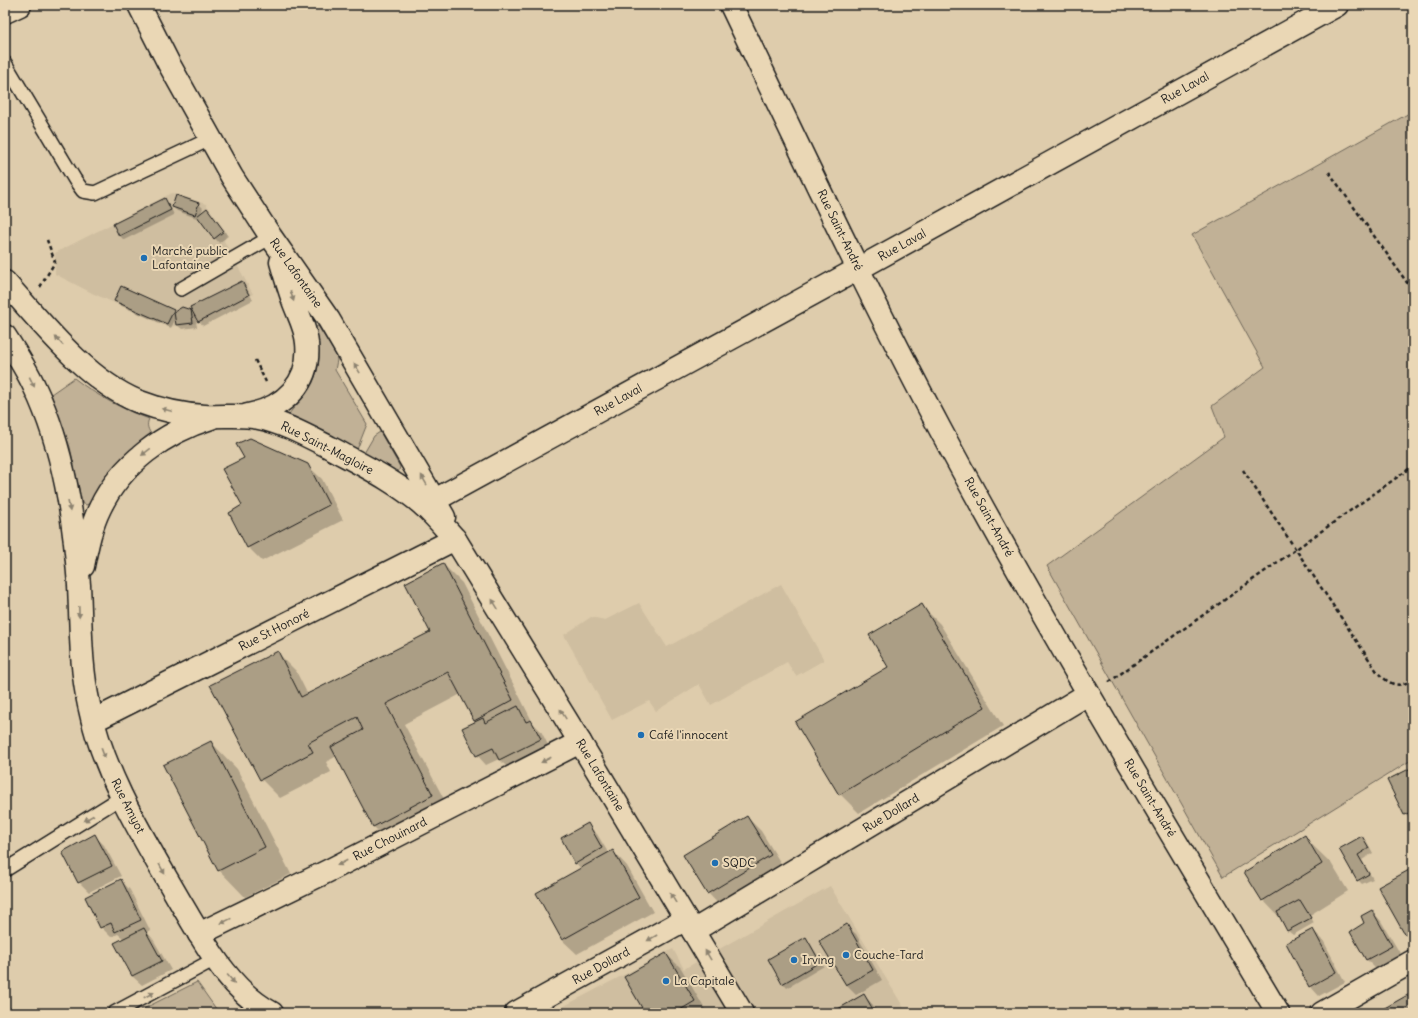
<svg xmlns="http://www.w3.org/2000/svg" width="1418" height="1018" viewBox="0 0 1418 1018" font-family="Delius,sans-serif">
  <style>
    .built { fill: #cfbea0 }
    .green { fill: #c1b196; stroke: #6e6659 }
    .shadow { fill: #0003 }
    .building { fill: #ab9e85; stroke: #1c1c1c }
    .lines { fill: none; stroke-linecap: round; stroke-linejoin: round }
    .lane-casing { stroke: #1c1c1c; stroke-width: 16 }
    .street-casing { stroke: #1c1c1c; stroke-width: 25 }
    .secondary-casing { stroke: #1c1c1c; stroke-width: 25 }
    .path { stroke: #1c1c1c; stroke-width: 2.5; stroke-dasharray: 4 3; stroke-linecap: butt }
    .lane { stroke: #ead7b5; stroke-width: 13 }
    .street { stroke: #ead7b5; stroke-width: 22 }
    .secondary { stroke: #ead7b5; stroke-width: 22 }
    .oneway { fill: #8d8370 }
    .poi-dot { fill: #1f6fb2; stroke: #ead7b5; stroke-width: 1.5 }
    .labels { text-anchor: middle; stroke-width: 4; stroke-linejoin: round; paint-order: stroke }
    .street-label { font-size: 12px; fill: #1c1c1c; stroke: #ead7b5 }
    .poi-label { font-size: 12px; fill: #1c1c1c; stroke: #ead7b5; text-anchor: start }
  </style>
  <rect width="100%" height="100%" fill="#deccac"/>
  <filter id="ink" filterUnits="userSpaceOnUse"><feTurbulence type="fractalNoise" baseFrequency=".025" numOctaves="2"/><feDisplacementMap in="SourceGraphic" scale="8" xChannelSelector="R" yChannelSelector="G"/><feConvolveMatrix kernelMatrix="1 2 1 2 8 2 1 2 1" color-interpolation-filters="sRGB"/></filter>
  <g filter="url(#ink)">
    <path class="built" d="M172,193l34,11 21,29 -3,8 29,53 -56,29 -29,4 -76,-34 -37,-19v-21z
      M781,584l43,76 -28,16 -9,-14 -76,43 -12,-21 -43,27 -7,-10 -37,19 -48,-85 27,-18 14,3 34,-17 28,44z
      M830,886l77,127h-356l122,-64 11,20z"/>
    <path class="green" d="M1413,111v648l-190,118 -176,-311 177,-129 -12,-31 53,-39 -73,-132z
      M318,326l18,29 1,5 -2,10 32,54 -11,28 -67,-38c4,-6 9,-10 13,-15 18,-21 21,-46 12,-71z
      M74,378c23,18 48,31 75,41 -3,6 -1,11 3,16l-22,16 -10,10 -29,42 -5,2 -4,-2 -12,-56 -19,-53z
      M380,432l20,35 -2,6 -35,-18 11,-19z
      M197,982l22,31h-84z"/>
    <path class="shadow" d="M164,199l5,5 5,11 -50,25 -5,-5z
      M198,203l5,5 -3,7 11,-1 17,22 -9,7 -20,-24 -22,-8 -4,-4z
      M241,282l5,5 7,13 -50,26 -8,-11 2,12 -15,2 -5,-4 -1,-7 -5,10 -51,-23 -5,-4 58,9 2,3 15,-2 5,4z
      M307,465l15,14 21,41 -81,41 -14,-14 -5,-41z
      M443,564l19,19 69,136 -1,1 11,11 9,18 -41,20 -10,-10 -13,6 -9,-10v-33l-16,-28 -57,30 48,90 -60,31 -19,-19 -36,-70 -11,6 5,10 -51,26 -19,-19 16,-127 19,19 12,24 123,-63z
      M921,605l19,19 63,102 -144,87 -19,-19 49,-127z
      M211,742l26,27 54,105 -46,23 -26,-27z
      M1413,768v54l-8,-8z
      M747,817l14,14 24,39 -63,38 -14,-15z
      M588,825l9,9 12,20 4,-3 14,15 26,46 -76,42 -15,-14 19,-71 -5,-6 -14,-24z
      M94,835l10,10 17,31 -32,16 -10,-10z
      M1304,837l27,26 17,28 -38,24 4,8 -21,12 -5,-4 -6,-11 -19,-20z
      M1362,837l5,5 6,11 -11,7 11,19 -11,5 -4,-4 -18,-31z
      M1409,871l4,4v66l-7,-7z
      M121,880l9,10 20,40 -3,2 6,7 18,31 -29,15 -10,-9 -8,-37 -6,-5 -7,3 -10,-10z
      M1372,911l9,10 20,34 -25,14 -9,-9 -16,-28 15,-9z
      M846,925l10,9 26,46 -26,15 -10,-10 -26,-44z
      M1313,930l10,10 22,42 -26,14 -9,-10z
      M806,938l4,5 14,23 -37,22 -4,-5z
      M666,954l15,14 26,45h-61z
      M864,995l9,10 5,8h-45z"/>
    <path class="building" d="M176,195l23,8 -4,12 -23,-8z
      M165,198l6,12 -52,26 -6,-12z
      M207,208l17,23 -10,8 -17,-23z
      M242,281l7,14 -51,27 -8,-15z
      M121,286l53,24 -7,14 -53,-23z
      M182,307l9,3 2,13 -17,2 -2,-13z
      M250,438l58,26 21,41 -82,43 -18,-35 13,-8 -20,-36 22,-11 -8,-14z
      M443,563l70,137 -39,21 -26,-49 -62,32 47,91 -60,32 -42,-80 32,-17 -6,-13 -49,26 5,9 -53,28 -50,-95 68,-34 23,46 129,-65 -25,-49z
      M922,604l63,103 -146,88 -44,-73 93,-55 -19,-32z
      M518,706l8,16 5,-2 10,19 -42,21 -6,-12 -17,8 -14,-28 21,-10 2,5z
      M211,741l54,106 -47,24 -55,-106z
      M1413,767v44l-9,4 -17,-35z
      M747,816l24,39 -64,39 -24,-39z
      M588,823l14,25 -27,16 -14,-26z
      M95,834l17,32 -34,17 -16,-31z
      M1305,835l17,29 -60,37 -18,-29z
      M1362,836l7,12 -11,7 11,19 -12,7 -18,-32z
      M613,850l26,47 -77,43 -26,-47z
      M1409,870l4,7v53l-8,5 -27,-48z
      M121,879l20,41 -26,12 -4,-9 -11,5 -15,-31z
      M1300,900l11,18 -24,13 -10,-19z
      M1372,910l20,36 -26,14 -16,-28 14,-9 -3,-7z
      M847,924l26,46 -27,15 -27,-44z
      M144,928l18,33 -30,15 -18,-33z
      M1313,929l23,43 -27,15 -23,-44z
      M806,937l14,25 -38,22 -14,-25z
      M666,953l29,48 -20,12h-30l-21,-36z
      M1413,992v21h-30l-2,-3z
      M864,994l11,19h-44z"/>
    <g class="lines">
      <defs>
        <path id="lane" d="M5,63l70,117 8,11 12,2 115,-54
          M181,289l90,-52
          M5,870l117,-73
          M114,1013l101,-54"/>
        <path id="street" d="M731,5c68,142 135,285 209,424 106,198 223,391 338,584
          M424,506l434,-237 479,-264
          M93,721l362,-182
          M693,931l395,-237
          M199,934l129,-63 252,-129
          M516,1013l170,-94"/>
        <path id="secondary" d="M139,5l30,59 63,113 39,60 58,83 115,197
          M5,12l15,-7
          M5,282c37,41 80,97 132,119 21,8 45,14 68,15 18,1 36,-2 54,2 25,5 48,18 70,29 33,18 67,34 95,59 11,10 21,22 31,33l125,203 162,271
          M5,336c11,17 22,34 30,52 29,61 39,131 44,197 2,40 1,80 10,120 15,72 57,137 93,200 24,40 48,86 90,108
          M248,415c36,-7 63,-32 59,-72 -1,-14 -8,-27 -13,-40 -5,-14 -9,-27 -13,-41
          M83,566c4,-20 8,-40 17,-58 21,-44 65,-76 111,-90
          M1322,1013l91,-52"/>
      </defs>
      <use href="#lane" class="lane-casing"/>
      <use href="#street" class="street-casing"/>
      <use href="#secondary" class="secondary-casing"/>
      <path class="path" d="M1329,172l84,119
        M40,287l15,-25 -8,-22
        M255,360l11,22
        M1243,470l135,203c12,12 21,16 35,6
        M1109,682l304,-216"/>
      <use href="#lane" class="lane"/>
      <use href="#street" class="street"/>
      <use href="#secondary" class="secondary"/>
    </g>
    <defs><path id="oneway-solid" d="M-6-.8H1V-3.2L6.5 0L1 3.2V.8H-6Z"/></defs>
    <g class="oneway">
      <use href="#oneway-solid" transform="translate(292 296) rotate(72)"/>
      <use href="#oneway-solid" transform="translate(59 341) rotate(-133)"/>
      <use href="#oneway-solid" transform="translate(357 368) rotate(-121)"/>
      <use href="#oneway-solid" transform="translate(32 382) rotate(64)"/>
      <use href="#oneway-solid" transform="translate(167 410) rotate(-166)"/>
      <use href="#oneway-solid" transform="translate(146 452) rotate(143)"/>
      <use href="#oneway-solid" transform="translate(424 480) rotate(-120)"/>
      <use href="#oneway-solid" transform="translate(69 506) rotate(80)"/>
      <use href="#oneway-solid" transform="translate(495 604) rotate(-122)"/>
      <use href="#oneway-solid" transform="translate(79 612) rotate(88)"/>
      <use href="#oneway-solid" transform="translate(563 714) rotate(-122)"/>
      <use href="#oneway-solid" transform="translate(103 753) rotate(70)"/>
      <use href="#oneway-solid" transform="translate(546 760) rotate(153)"/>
      <use href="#oneway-solid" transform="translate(89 818) rotate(148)"/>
      <use href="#oneway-solid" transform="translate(342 863) rotate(153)"/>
      <use href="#oneway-solid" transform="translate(162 869) rotate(60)"/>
      <use href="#oneway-solid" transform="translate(673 898) rotate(-121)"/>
      <use href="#oneway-solid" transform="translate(226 921) rotate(154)"/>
      <use href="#oneway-solid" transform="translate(652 938) rotate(150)"/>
      <use href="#oneway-solid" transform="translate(708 955) rotate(-121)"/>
      <use href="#oneway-solid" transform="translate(231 979) rotate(50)"/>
      <use href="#oneway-solid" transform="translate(149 995) rotate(-28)"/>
    </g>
  </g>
  <g class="poi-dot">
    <circle cx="144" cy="258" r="4"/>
    <circle cx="641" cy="735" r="4"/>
    <circle cx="715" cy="863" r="4"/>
    <circle cx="846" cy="955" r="4"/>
    <circle cx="794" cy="960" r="4"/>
    <circle cx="666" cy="981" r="4"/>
  </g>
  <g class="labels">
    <g class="street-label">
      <text transform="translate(1185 88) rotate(-29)" y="4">Rue Laval</text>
      <text transform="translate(840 230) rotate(64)" y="4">Rue Saint-André</text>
      <text transform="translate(902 245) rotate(-29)" y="4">Rue Laval</text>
      <text transform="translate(296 273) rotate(55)" y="4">Rue Lafontaine</text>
      <text transform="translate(618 400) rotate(-29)" y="4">Rue Laval</text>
      <text transform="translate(327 448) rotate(27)" y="4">Rue Saint-Magloire</text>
      <text transform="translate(989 517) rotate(61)" y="4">Rue Saint-André</text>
      <text transform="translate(274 630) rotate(-27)" y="4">Rue St Honoré</text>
      <text transform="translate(600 775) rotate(59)" y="4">Rue Lafontaine</text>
      <text transform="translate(1150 798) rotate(59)" y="4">Rue Saint-André</text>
      <text transform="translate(128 806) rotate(63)" y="4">Rue Amyot</text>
      <text transform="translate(891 813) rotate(-31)" y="4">Rue Dollard</text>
      <text transform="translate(390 839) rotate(-27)" y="4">Rue Chouinard</text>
      <text transform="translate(601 966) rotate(-29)" y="4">Rue Dollard</text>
    </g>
    <g class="poi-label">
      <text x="152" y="255">Marché public<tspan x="152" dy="14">Lafontaine</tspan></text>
      <text x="649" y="739">Café l'innocent</text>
      <text x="723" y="867">SQDC</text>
      <text x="854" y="959">Couche-Tard</text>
      <text x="802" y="964">Irving</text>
      <text x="674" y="985">La Capitale</text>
    </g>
  </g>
  <rect width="1418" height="1018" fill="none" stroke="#ead7b5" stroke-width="20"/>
  <rect x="10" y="10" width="1398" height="998" fill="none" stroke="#1c1c1c" stroke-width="1.5" filter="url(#ink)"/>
</svg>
